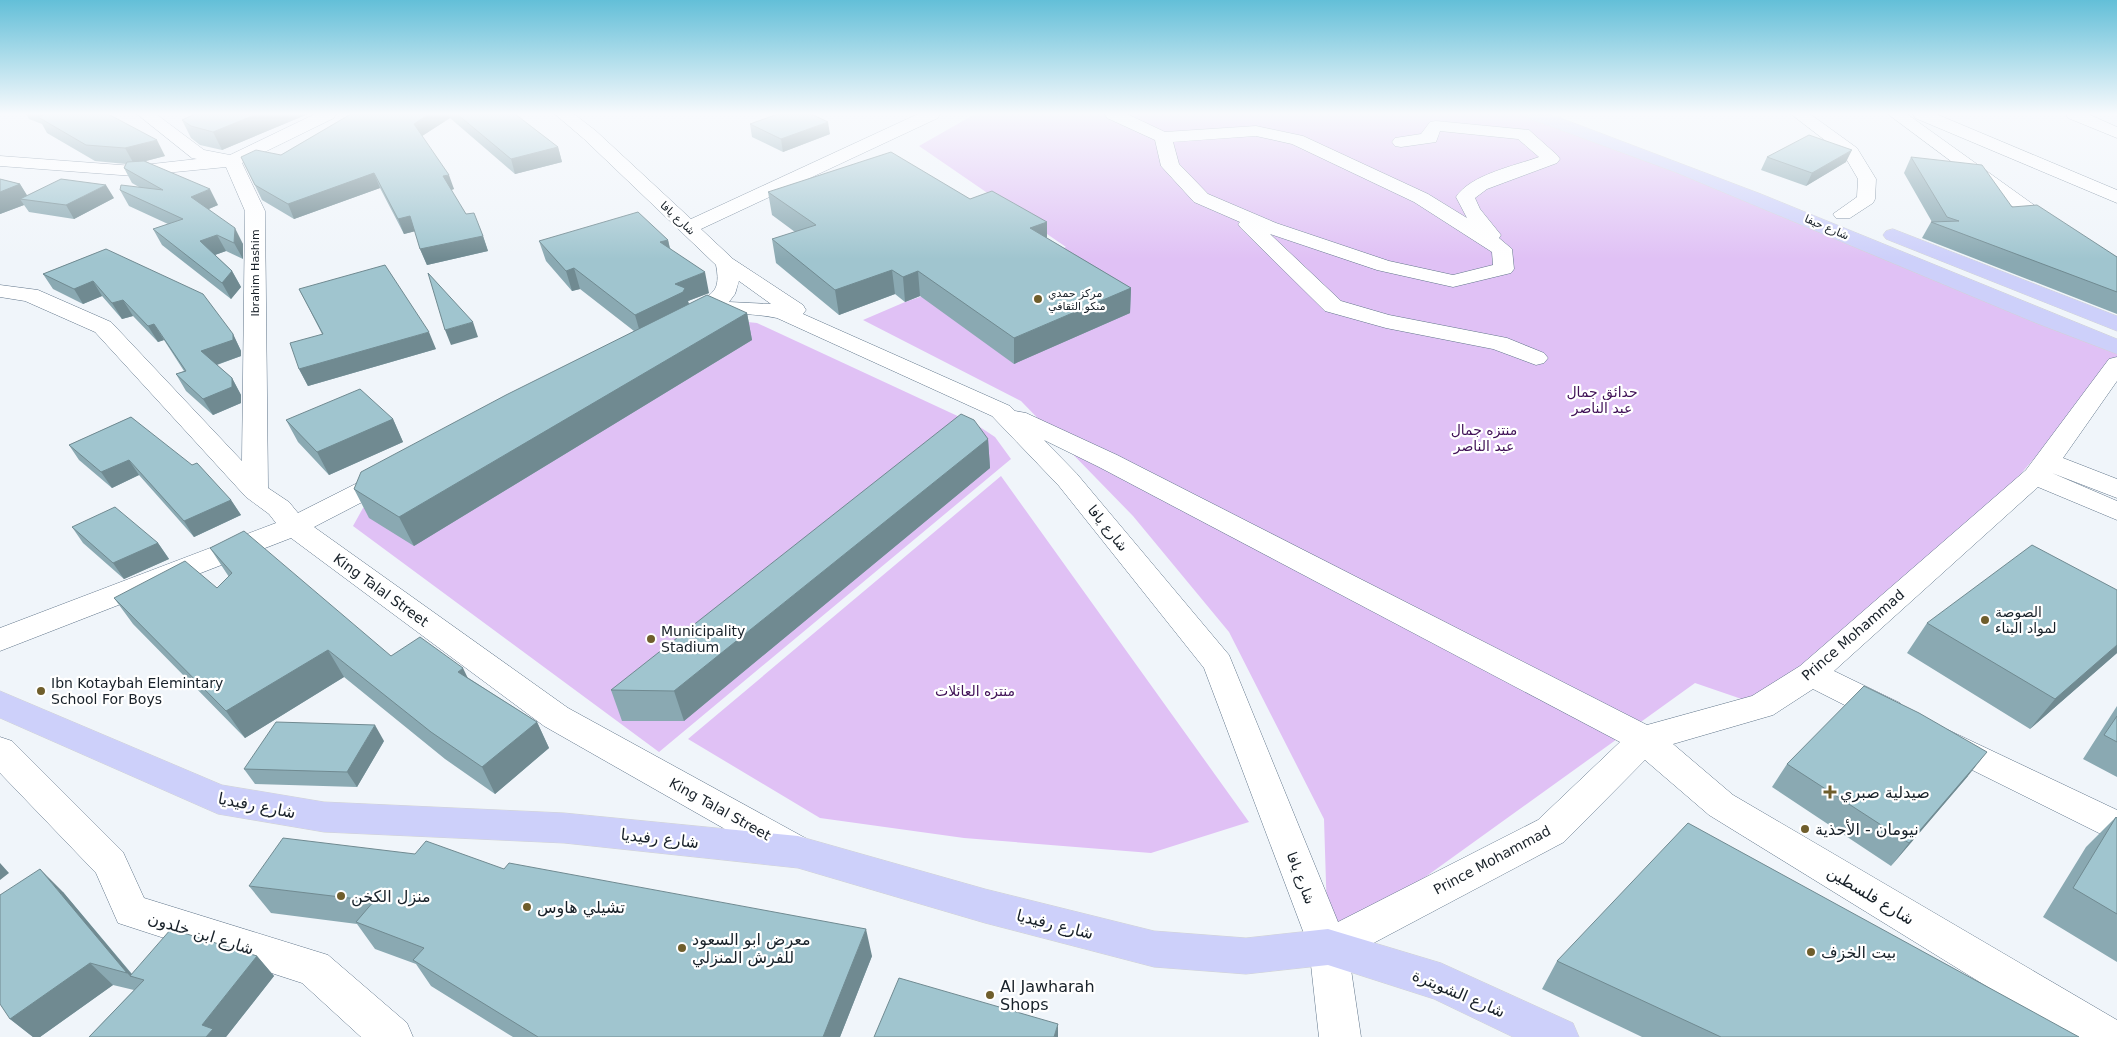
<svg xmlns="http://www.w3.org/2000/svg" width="2117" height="1037" viewBox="0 0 2117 1037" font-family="'DejaVu Sans',Vazirmatn,sans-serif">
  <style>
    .green { fill: #e0c1f5 }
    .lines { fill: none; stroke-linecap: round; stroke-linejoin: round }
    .minor-casing { stroke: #60758a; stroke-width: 1 }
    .major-casing { stroke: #d1d3d4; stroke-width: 1 }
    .minor { fill: #fff; fill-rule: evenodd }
    .major { fill: #cdd0fa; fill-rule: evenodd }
    .wall { fill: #8aa9b2 }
    .shaded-wall { fill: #708a91 }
    .building { fill: #a0c5cf; stroke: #708a91 }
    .poi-dot { fill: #6f5e2c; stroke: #fff; stroke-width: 2 }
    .labels { text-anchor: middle; stroke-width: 4.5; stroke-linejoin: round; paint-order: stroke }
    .far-street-label { font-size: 11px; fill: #182129; stroke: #fff }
    .far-poi-label { font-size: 11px; fill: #182129; stroke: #fff; text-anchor: start }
    .park-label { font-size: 14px; fill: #3f1056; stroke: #fff }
    .street-label { font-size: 14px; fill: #182129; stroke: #fff }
    .poi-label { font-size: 14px; fill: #182129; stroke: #fff; text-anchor: start }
    .near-poi-label { font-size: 16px; fill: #182129; stroke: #fff; text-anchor: start }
    .near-street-label { font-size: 16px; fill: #182129; stroke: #fff }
  </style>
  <rect width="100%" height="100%" fill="#f0f5fa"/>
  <path class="green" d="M975,114h555l587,233v15l-147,171 -208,173 -67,-23 -367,264 -4,-128 -95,-187 -96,-116 -112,-115 -158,-81 42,-18 161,-55 -147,-101z
    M709,318l48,5 220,102 18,12 16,22 -352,293 -306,-226 10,-18z
    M1001,476l248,346 -98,31 -187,-15 -144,-20 -132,-79z"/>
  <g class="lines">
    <defs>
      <path id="minor" d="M137,114h19l48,36 26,5 85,-41h21l-2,4 -92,45 23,48 3,277 21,14 9,11 83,-42 9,-2 9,2 4,6 -4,6 -85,44 254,181 239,131 5,11 -5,11 -13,5 -13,-5 -237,-135 -253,-188 -291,113v-23l276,-105 -7,-9 -23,-17 -151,-165 -70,-31 -25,-4v-12l38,5 73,32 131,139 3,-250 -19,-44 -92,9 -134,-10v-10l134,10 63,-7 -5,-1z
        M555,114h19l22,17 95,88 227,-105h22l-2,4 -237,111 32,30 70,46 3,5 -3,4 207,92 5,5 11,2 91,42 530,270 105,-29 48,-30 226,-196 83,-111 8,-2v24l-54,77 54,21v19l-65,-25 65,28v19l-79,-33 -204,184 66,32 4,9 -4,9 -12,4 -12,-4 -63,-32 -40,26 -100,29 60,51 384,225v17h-48l-360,-222 -64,-55 -81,82 -215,114 12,81h-42l-10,-90 -105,-279 -145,-182 -67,-70 -215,-98c-16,-3 -32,-5 -49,-3 -12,2 -22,9 -35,6l-4,-8c15,-22 34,-13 27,-48l-132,-126zM739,281l32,23 -42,-2 6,-8zM1044,440l55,27 521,275 -82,78 -200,102 -109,-267 -152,-181z
        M1105,114h22l38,18 91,-6 47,10 125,58 39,24 -11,-21c14,-22 58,-31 83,-40l-21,-18 -78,-8 -4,11 -35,5 -6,-1 -3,-4 3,-4 26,-4 9,-12 6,-1 93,9 28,25 3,4 -3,4 -70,26 -12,9 5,11 21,26 -2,3 13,11 2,20 -3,4 -58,14 -76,-17 -107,-36 71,67 48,14 118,23 37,15 4,5 -4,5 -8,2 -43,-16 -107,-21 -61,-17 -84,-83 -3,-4 2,-2 -46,-20 -33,-36 -6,-26 -48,-22zM1256,136l36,8 122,58 78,50 1,13 -40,10 -64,-14 -113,-38 -68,-29 -29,-30 -6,-22z
        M1791,114h19l47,34 19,31 -1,20 -2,4 -23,15h-14l-3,-4 24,-17 1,-18 -14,-24z
        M1888,114h19l138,99 72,48v15l-7,-2 -79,-53z
        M1913,114h23l181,76v13l-202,-85z
        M2066,114h22l29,13v11l-49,-20z
        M1948,730l169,80v32l-181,-90 -5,-9 5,-9z
        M0,737l12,4 111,111 21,46 184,57 79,68 6,14h-52l-59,-54 -184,-60 -22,-50 -96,-100z"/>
      <path id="major" d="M1526,114h24l211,80 356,145v15l-81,-31 -361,-151 -147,-54z
        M1893,229l224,87v15l-231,-92 -3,-4 3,-4z
        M0,691l222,94 102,17 240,11 234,23 187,53 169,42 92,7 82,-9 113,34 132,60 6,14h-66l-79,-38 -106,-34 -82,9 -92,-7 -169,-44 -187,-55 -234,-25 -240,-11 -106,-18 -218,-96z"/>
    </defs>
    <use href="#minor" class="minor-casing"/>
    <use href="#major" class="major-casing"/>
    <use href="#minor" class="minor"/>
    <use href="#major" class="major"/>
  </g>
  <path class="wall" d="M26,114h82l57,42 -19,5 72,44 -9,4 34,35v15l-17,-8 -11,4 17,16 9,16 -10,12 -69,-54 -9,-16 15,-5 -39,-18 -9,-16 19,-3 -7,-4 -8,-15 2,-4 -31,-3 -48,-28 -5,-9 -13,-5z
    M195,114h113l-86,36 -22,-5 -9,-7 -9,-18z
    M351,114h164l43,33 4,15 -47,12 -65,-56 -28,18 32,53 -3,1 15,24 17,22 5,15 -61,14 -7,-16 -5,-18 -11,3 -24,-46 -86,31 -32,-19 -21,-43 40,-2z
    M750,124l80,10 -47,18 -31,-15z
    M1767,157l79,5 -40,24 -45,-16z
    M1911,157l206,100v57l-195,-76 9,-16h1l-28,-49z
    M0,179l20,5 7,12 87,2 -40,21 -45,-7 -5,-7 -24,9z
    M768,192l202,7 77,23v16l84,50 -1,25 -116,51 -94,-68 -15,6 -10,-8 -56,21 -63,-52 -4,-24 23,-7 -23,-17z
    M668,240l2,8 39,45 -21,8 1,3 58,9 5,27 -338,206 -45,-28 -15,-29 280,-158 -54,-42 -8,2 -26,-30 -7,-20z
    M106,249l127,85 8,17v5l-24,9 15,13 9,17v8l-28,12 -27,-24 -10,-17 8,-3 -20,-31 -6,2 -25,-26 -11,3 -20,-23 -19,8 -30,-15 -10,-15z
    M299,289l137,60 -128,37 -9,-17 23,-35z
    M131,417l100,83 10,15 -47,22 -55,-62 -27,13 -33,-28 -10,-15z
    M393,419l10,23 -74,33 -31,-33 -12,-22z
    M988,439l2,29 -306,253h-62l-11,-31z
    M72,527l86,16 11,16 -45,20 -41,-36z
    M210,548l181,108 76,21 70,45 12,26 -54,46 -50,-35 -101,-82 -99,61 -112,-114 -19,-26 103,-10 12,-11z
    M1927,623l190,30 -87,76 -123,-76z
    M2117,706v71l-34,-18z
    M384,741l-27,46 -102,-3 -11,-15z
    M1787,764l181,12 -77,90 -119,-79z
    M2116,817l1,1v144l-74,-45 43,-70z
    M249,886l623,70 -32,81h-327l-82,-51 -15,-22 -41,-15 -18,-25 -86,-11z
    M63,892l69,82 125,-18 17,20 -48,61h-137l45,-47 -21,-5 -73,52h-7l-23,-18z
    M1557,961l522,76h-437l-100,-48z"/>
  <path class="shaded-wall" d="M257,114h51l-86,36 -9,-18z
    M429,114h20l1,4 -31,20 -5,-14z
    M828,122l2,12 -47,18 -2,-13z
    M157,140l8,16 -31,8 -9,-16z
    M558,147l4,15 -47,12 -4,-15z
    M1852,150l-6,12 -40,24 6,-13z
    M374,173l6,15 -86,31 -6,-15z
    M449,175l5,14 -6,2 -5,-15z
    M20,184l10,16 -10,-1 4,6 -24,9v-22z
    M106,185l8,13 -40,21 -8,-14z
    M210,189l8,16 -19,8 -8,-16z
    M410,216l6,15 -12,3 -6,-15z
    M1047,222v24l-17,-18z
    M235,228l8,16v15l-9,-16z
    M217,235l9,16 -17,6 -9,-16z
    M483,236l5,15 -61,14 -7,-16z
    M668,240l4,20 -12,-18z
    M574,268l6,21 -8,2 -6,-20z
    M892,270l3,24 -56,21 -4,-25z
    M232,271l9,16 -10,12 -9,-16z
    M918,271l2,25 -15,6 -2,-25z
    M705,272l4,21 -21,8 2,8 -49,27 -6,-21 40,-31z
    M93,281l9,15 -19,8 -9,-15z
    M1131,288l-1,25 -116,51v-26z
    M123,300l10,16 -11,3 -10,-16z
    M747,313l5,27 -338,206 -15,-29z
    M473,322l5,15 -27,8 -6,-15z
    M154,324l10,16 -6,2 -10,-16z
    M429,332l7,17 -128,37 -9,-17z
    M233,334l8,17v5l-31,11 -9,-16z
    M232,378l9,17v8l-28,12 -10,-16z
    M393,419l10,23 -74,33 -12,-23z
    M988,439l2,29 -306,253 -10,-30z
    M129,460l10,15 -27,13 -11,-16z
    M231,500l10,15 -47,22 -10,-16z
    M158,543l11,16 -45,20 -11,-16z
    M2117,645v8l-87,76 25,-30z
    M328,650l16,27 -99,61 -19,-27z
    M463,668l13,27 -18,-23z
    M537,722l12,26 -54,46 -13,-27z
    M375,725l9,16 -27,46 -10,-15z
    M1987,752l-19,24 -77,90 18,-23z
    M0,863l9,10 -9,7z
    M40,869l23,23 71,85 -4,-1 19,19 -22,-22z
    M866,929l6,27 -32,81h-17z
    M257,956l17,20 -48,61h-20l-4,-12z
    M90,963l23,22 -73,52h-7l-23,-18z
    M1058,1024v13h-4z"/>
  <path class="building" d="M45,114h63l49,26 -32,8 -39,-3 -48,-28z
    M195,114h62l-44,18 -22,-6 -9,-6z
    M351,114h78l-15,10 35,51 -6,1 23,38 8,-1 9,23 -63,13 -10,-33 -12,3 -24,-46 -86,31 -33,-19 -14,-28 15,-7 25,5z
    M457,114h58l43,33 -47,12z
    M778,114h33l17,8 -47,17 -31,-15z
    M1809,135l43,15 -40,23 -45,-16z
    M891,152l79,47 22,-8 55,31 -17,6 101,60 -117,50 -96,-67 -15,6 -11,-7 -57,20 -63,-51 44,-14 -48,-33z
    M1911,157l71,8 30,42 25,-2 80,52v35l-186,-70 28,-1 -12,-4z
    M144,161l66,28 -19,8 44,31 -1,15 -17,-8 -17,6 32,30 -10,12 -69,-54 30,-10 -63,-29 1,-5 42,5 -39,-22 3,-6z
    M0,179l20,5 -20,8z
    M61,179l45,6 -40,20 -46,-6z
    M638,212l30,28 -8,2 45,30 -30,12 10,4 -2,4 -48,23 -61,-47 -8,3 -27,-30z
    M106,249l97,45 30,40v6l-32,11 31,27v9l-29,12 -27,-25 10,-3 -32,-47 -6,2 -25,-26 -11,3 -19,-22 -19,8 -31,-15z
    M385,265l44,67 -130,37 -9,-26 33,-9 -24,-45z
    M428,273l45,49 -28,8z
    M707,295l40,18 -348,204 -45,-28 7,-17 145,-77z
    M360,389l33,30 -76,33 -31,-32z
    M961,414l13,6 14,19 -314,252 -63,-1z
    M131,417l61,48 5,-2 34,37 -47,21 -55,-61 -28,12 -32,-27z
    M115,507l43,36 -45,20 -41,-36z
    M244,531l147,125 29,-19 43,31 -5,4 79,50 -55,45 -51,-35 -103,-82 -102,61 -112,-113 71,-37 32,27 15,-15 -22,-25z
    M2032,545l85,45v55l-62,54 -128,-76z
    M1864,686l55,27 68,39 -78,91 -122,-79z
    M2117,716v26l-13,-7z
    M276,722l99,3 -28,47 -103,-3z
    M2116,817l1,1v96l-44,-26z
    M1688,823l391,214h-358l-164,-76z
    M283,838l132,16 11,-13 78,28 5,-6 357,66 -43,108h-285l-125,-77 11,-12 -68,-26 18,-21 -125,-15z
    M40,869l87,104 -37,-10 -80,56 -10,-15v-109z
    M171,929l86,27 -55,69 11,4 -7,8h-117l55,-57 -14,-4z
    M899,978l159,46 -4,13h-180z"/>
  <linearGradient id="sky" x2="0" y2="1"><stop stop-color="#63bfd8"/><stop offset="0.44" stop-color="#f8fafd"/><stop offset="1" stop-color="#f8fafd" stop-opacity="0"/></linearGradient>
  <rect width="2117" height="259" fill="url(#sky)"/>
  <g class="poi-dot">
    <circle cx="1038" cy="299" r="5"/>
    <circle cx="1985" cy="620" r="5"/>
    <circle cx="651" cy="639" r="5"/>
    <circle cx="41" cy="691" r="5"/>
    <path d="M1827.5 784.5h5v5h5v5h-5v5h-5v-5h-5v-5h5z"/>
    <circle cx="1805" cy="829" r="5"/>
    <circle cx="341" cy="896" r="5"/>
    <circle cx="527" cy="907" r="5"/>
    <circle cx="682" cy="948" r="5"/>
    <circle cx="1811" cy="952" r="5"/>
    <circle cx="990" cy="995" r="5"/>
  </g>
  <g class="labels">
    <g class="far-street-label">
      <text transform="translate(678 218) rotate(43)" y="4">شارع يافا</text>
      <text transform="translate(1827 227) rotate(23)" y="4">شارع حيفا</text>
      <text transform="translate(255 273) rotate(-90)" y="4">Ibrahim Hashim</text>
    </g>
    <g class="far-poi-label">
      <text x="1048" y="297">مركز حمدي<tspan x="1048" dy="13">منكو الثقافي</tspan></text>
    </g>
    <g class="park-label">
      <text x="1602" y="397">حدائق جمال<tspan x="1602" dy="16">عبد الناصر</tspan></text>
      <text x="1484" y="435">منتزه جمال<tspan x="1484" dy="16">عبد الناصر</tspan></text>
      <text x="975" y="696">منتزه العائلات</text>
    </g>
    <g class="street-label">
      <text transform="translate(1108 528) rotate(51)" y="5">شارع يافا</text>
      <text transform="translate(381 590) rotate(36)" y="5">King Talal Street</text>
      <text transform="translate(1853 635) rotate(-41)" y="5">Prince Mohammad</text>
      <text transform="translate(720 809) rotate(29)" y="5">King Talal Street</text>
      <text transform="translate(1492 860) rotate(-28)" y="5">Prince Mohammad</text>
      <text transform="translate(1301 878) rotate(69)" y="5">شارع يافا</text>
    </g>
    <g class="poi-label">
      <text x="1995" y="617">الصوصة<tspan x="1995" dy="16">لمواد البناء</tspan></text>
      <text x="661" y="636">Municipality<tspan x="661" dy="16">Stadium</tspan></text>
      <text x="51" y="688">Ibn Kotaybah Elemintary<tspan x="51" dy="16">School For Boys</tspan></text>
    </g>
    <g class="near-poi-label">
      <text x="1840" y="798">صيدلية صبري</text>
      <text x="1815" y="835">نيومان - الأحذية</text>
      <text x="351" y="902">منزل الكخن</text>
      <text x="537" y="913">تشيلي هاوس</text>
      <text x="692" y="945">معرض ابو السعود<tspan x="692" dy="18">للفرش المنزلي</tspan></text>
      <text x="1821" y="958">بيت الخزف</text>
      <text x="1000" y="992">Al Jawharah<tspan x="1000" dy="18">Shops</tspan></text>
    </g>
    <g class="near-street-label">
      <text transform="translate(257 805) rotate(11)" y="6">شارع رفيديا</text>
      <text transform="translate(660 838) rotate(6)" y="6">شارع رفيديا</text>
      <text transform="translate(1871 895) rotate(31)" y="6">شارع فلسطين</text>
      <text transform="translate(1055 924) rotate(14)" y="6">شارع رفيديا</text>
      <text transform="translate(201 933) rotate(17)" y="6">شارع ابن خلدون</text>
      <text transform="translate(1459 993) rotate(23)" y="6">شارع الشويترة</text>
    </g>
  </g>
</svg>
